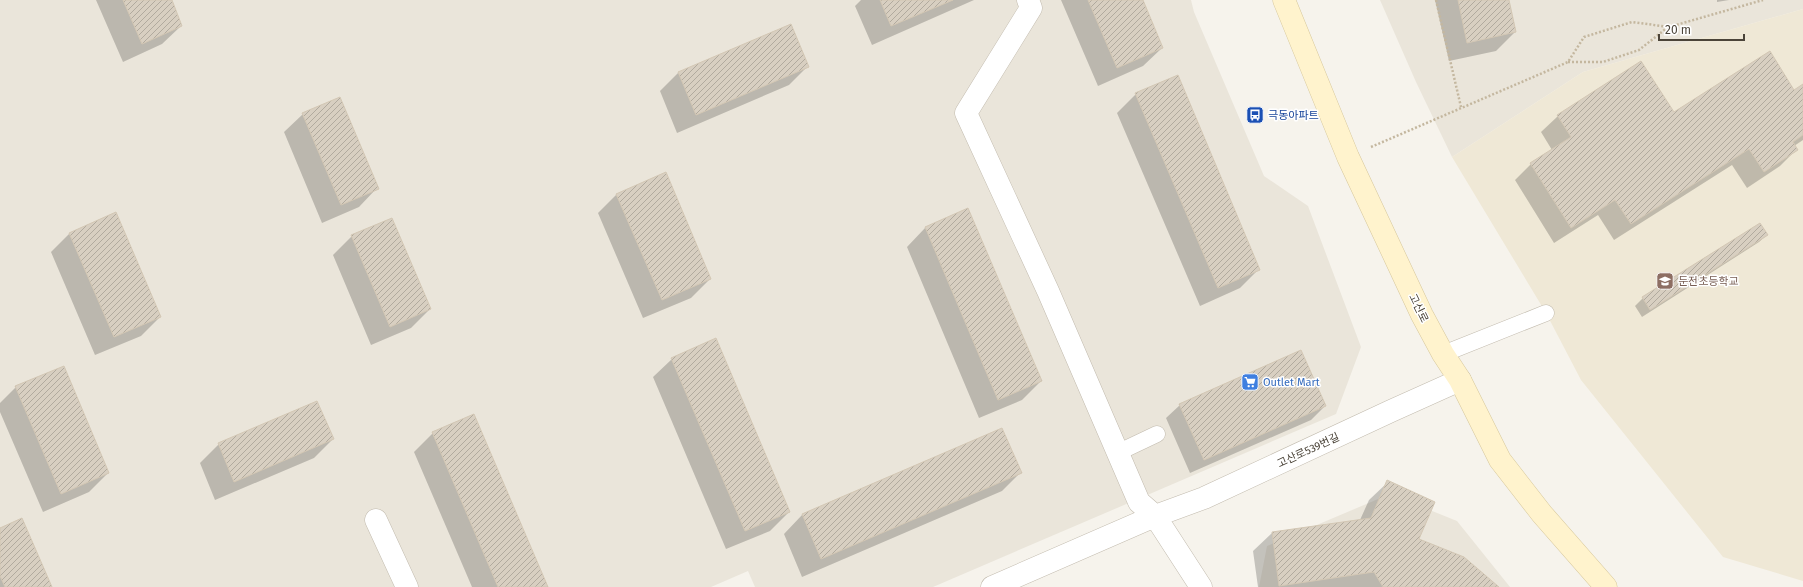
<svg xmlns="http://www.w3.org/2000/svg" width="1803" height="587" viewBox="0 0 1803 587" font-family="'Fira Sans','Noto Sans KR',sans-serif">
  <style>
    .residential { fill: #eae5da }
    .education { fill: #efe8d6 }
    .shadow { fill: #0003 }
    .building { fill: url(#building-hatch); stroke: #d3c7b4 }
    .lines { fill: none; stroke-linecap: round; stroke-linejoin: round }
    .lane-casing { stroke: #c2bbae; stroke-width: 17 }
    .street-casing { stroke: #c2bbae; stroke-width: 23 }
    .secondary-casing { stroke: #d6c79b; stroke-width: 23 }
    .path { stroke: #c4b79f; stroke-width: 2.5; stroke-dasharray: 2 2; stroke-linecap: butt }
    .lane { stroke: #fff; stroke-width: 16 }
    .street { stroke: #fff; stroke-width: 22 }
    .secondary { stroke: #fff3cd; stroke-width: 22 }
    .labels { text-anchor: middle; stroke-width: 3; stroke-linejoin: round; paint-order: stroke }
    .transit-label { font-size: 11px; fill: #164399; stroke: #fff; text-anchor: start }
    .education-label { font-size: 11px; fill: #785e54; stroke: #fff; text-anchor: start }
    .street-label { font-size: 11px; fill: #4b4439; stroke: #fff }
    .shop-label { font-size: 11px; fill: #366cbe; stroke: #fff; text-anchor: start }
  </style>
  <defs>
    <pattern id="building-hatch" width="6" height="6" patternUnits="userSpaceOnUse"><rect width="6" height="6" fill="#d8cfc1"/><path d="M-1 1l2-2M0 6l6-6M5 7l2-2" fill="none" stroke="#b1aa9e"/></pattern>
  </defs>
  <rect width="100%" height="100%" fill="#f6f3ec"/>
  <path class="residential" d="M0,0h1191l3,12 70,164 44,30 53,141 -25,67 -403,173h-178l-7,-16 -37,16h-711z
    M1380,0h423v9l-220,63 -131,85 -36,-75z
    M1390,494l67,27 53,66h-251l8,-41z"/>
  <path class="education" d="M1803,9v572l-80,-24 -142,-177 -35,-67 -94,-156 131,-85z"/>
  <path class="shadow" d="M96,0h74l11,26 -19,18 -39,18z
    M861,0h113l-102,45 -17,-39z
    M1061,0h81l20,48 -19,18 -45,20z
    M1435,0h73l7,32 -19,19 -47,10z
    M1717,0h12l-12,2z
    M808,66l-19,19 -112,48 -17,-42 18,-18z
    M1803,85v55l-9,6 3,3 -17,17 -33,22 -15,-23 -118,75 -16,-25 -44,28 -39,-63 16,-16 21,-14 -11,-18 17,-16 115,-2 121,-23z
    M1136,94l123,175 -19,19 -40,18 -83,-193z
    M303,114l74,74 -18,19 -37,16 -38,-91z
    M617,194l93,85 -19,19 -48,20 -45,-105z
    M968,210l73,171 -19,19 -43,18 -72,-171 18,-19z
    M1760,224l7,11 -8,7 -117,75 -7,-11 8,-8z
    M70,233l90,84 -19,19 -46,19 -44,-103z
    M352,236l78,73 -19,19 -40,17 -38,-90z
    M672,359l117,153 -19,19 -44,18 -73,-172z
    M16,387l92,86 -19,19 -46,20 -43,-100v-9z
    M1180,405l145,1 -14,14 -121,53 -24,-55z
    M1002,429l18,44 -18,18 -200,86 -18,-43 18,-19z
    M433,433l114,154h-75l-58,-135z
    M333,439l-19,19 -99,42 -15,-37 19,-19z
    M1388,482l30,58 80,47h-240l-5,-36 19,-18 88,-13 9,-20z
    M0,529l50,58h-50z"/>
  <path class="building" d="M123,0h49l10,26 -40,18z
    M880,0h73l-62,26z
    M1088,0h55l20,48 -46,20z
    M1458,0h51l7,32 -49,11z
    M791,24l18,43 -113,48 -18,-43z
    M1770,51l24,39 9,-6v51l-10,7 5,8 -34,22 -15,-23 -118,75 -16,-24 -44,28 -41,-65 41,-26 -14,-22 84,-54 33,51z
    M1178,75l82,195 -42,18 -83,-195z
    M340,97l39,92 -38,16 -39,-92z
    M666,172l45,107 -49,21 -46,-106z
    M968,208l74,173 -44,19 -73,-173z
    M116,212l45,105 -47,20 -45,-104z
    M392,218l39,91 -41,18 -39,-92z
    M1760,223l8,12 -118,75 -8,-13z
    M716,338l74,174 -45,19 -74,-173z
    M1301,350l25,56 -122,54 -25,-56z
    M64,366l45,107 -48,21 -46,-108z
    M317,401l17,38 -100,43 -16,-39z
    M474,414l74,173h-50l-66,-155z
    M1002,428l20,45 -201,86 -19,-45z
    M1387,480l48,22 -16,37 45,18 35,30h-116l-9,-15 -95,14 -7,-54 99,-14z
    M22,518l30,69h-47l-5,-11v-48z"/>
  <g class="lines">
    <defs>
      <path id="lane" d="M1443,354l103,-41
        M1117,453l40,-19"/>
      <path id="street" d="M1028,0l3,8 -65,105 82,178 91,211 16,14 46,71
        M376,520l31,67
        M992,587l163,-71 49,-18 187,-87 69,-31"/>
      <path id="secondary" d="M1284,0l64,157 74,158 21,39 17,26 40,80 42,54 64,73"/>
    </defs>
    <use href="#lane" class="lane-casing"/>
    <use href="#street" class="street-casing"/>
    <use href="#secondary" class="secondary-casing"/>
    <path class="path" d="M1436,0l25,107
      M1568,62h35l36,-12 29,-23
      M1371,147l197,-85 16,-25 48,-15 37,5 94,-27"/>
    <use href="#lane" class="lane"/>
    <use href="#street" class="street"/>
    <use href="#secondary" class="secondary"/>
  </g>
  <defs>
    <symbol id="bus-square" viewBox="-11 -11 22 22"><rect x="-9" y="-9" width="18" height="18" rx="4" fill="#1a4fb4" stroke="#fff"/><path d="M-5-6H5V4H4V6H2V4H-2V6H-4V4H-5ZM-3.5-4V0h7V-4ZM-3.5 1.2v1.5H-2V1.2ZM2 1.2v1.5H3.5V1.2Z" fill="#fff"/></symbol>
    <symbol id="school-square" viewBox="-11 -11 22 22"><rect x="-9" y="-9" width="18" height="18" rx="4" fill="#8d6e63" stroke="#fff"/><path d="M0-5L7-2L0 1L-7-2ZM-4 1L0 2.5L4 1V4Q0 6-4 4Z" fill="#fff"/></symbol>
    <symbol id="supermarket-square" viewBox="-11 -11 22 22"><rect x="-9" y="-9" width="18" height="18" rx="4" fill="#3f7fe0" stroke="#fff"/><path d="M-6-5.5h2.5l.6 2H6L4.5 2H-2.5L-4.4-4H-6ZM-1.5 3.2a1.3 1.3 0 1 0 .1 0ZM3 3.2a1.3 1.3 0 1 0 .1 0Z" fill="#fff"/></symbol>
  </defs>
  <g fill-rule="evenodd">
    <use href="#bus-square" x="1245" y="105" width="20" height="20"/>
    <use href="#school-square" x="1655" y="271" width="20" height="20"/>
    <use href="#supermarket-square" x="1240" y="372" width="20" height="20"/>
  </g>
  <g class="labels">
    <g class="transit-label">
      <text x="1268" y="119">극동아파트</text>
    </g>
    <g class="education-label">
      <text x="1678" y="285">둔전초등학교</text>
    </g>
    <g class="street-label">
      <text transform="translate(1419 308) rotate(64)" y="4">고산로</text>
      <text transform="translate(1308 450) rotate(-25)" y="4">고산로539번길</text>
    </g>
    <g class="shop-label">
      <text x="1263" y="386">Outlet Mart</text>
    </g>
  </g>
  <path d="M1659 34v6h85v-6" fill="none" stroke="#4b4439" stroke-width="2"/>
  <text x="1665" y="34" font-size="12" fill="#4b4439" stroke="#ffffff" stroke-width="3" paint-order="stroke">20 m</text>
</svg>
